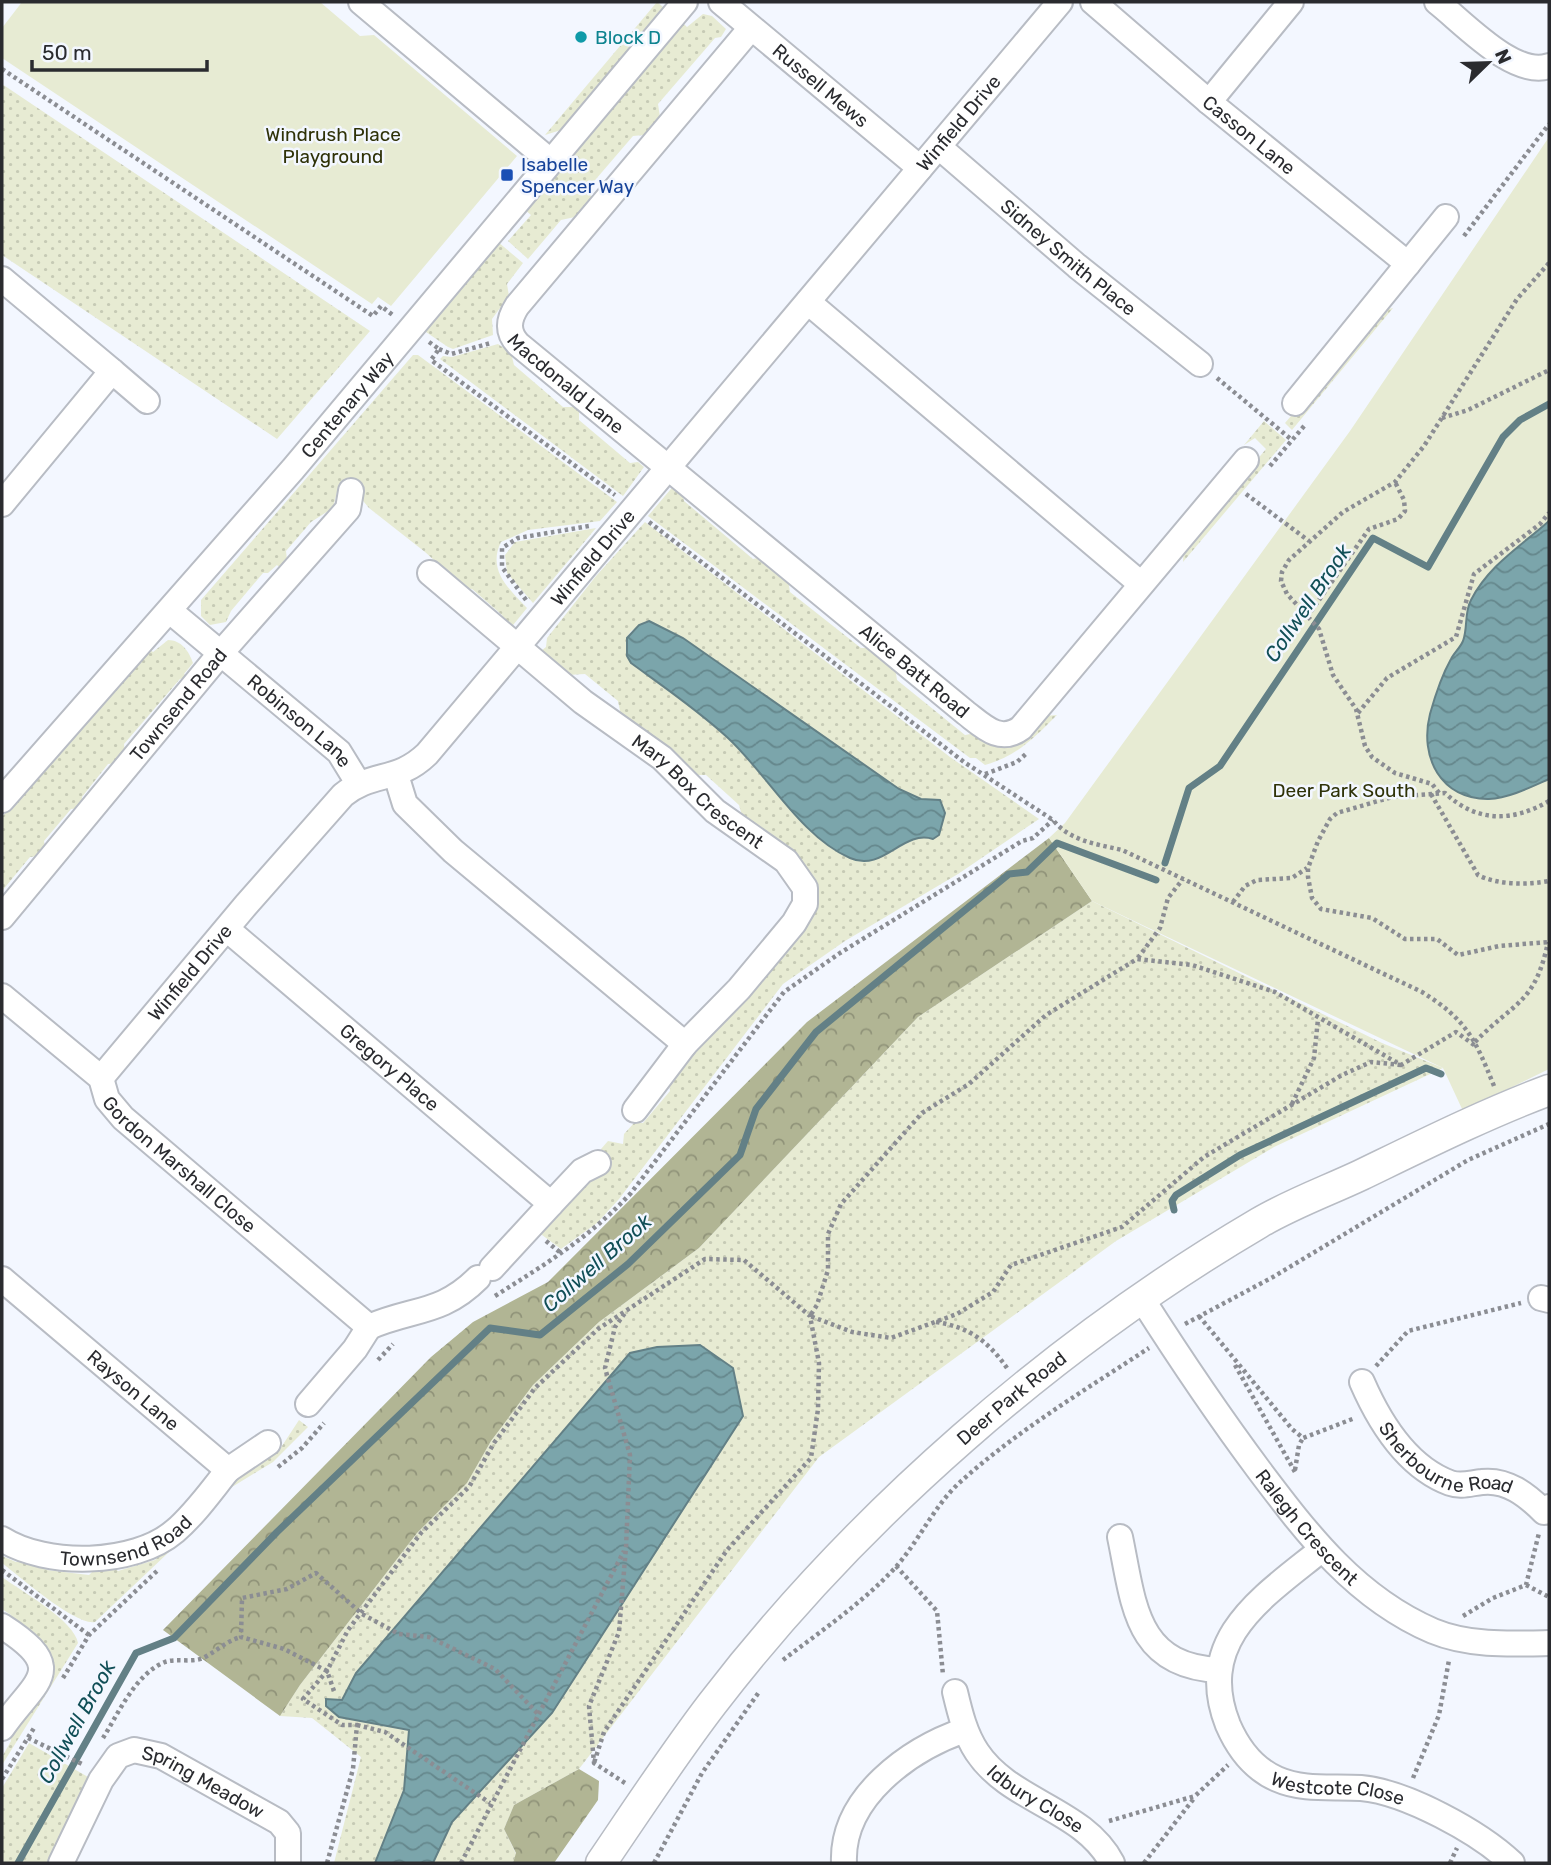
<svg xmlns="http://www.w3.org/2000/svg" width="1551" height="1865" viewBox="0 0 1551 1865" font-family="Rubik,sans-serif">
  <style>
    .grass { fill: url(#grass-dots); fill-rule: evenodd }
    .forest { fill: url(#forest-crowns) }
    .park { fill: #e7ebd3 }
    .water { fill: url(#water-waves); stroke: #638086; stroke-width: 2 }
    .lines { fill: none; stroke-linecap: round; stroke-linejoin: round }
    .stream { stroke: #638086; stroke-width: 7 }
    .minor-casing { stroke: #b8bcc4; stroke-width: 28 }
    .tertiary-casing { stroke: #b8bcc4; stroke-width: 33 }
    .path { stroke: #8b8d93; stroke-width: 4.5; stroke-dasharray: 3.5 3.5; stroke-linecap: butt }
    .minor { stroke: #fff; stroke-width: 24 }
    .tertiary { stroke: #fff; stroke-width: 30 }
    .culture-dot { fill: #0f9aa8; stroke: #f3f7ff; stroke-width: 2.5 }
    .transit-dot { fill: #1a4fb4; stroke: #f3f7ff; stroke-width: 2.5 }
    .labels { text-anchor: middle; stroke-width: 5; stroke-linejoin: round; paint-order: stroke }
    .culture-label { font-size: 19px; fill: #0d838f; stroke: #f3f7ff; text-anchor: start }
    .street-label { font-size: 19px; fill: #2a2b2f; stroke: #f3f7ff }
    .park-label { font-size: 19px; fill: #2f3208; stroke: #f3f7ff }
    .transit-label { font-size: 19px; fill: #164399; stroke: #f3f7ff; text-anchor: start }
    .water-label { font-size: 21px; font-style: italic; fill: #114f57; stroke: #f3f7ff }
  </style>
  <defs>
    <pattern id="grass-dots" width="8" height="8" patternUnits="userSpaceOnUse" patternTransform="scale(1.75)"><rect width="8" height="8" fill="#e7ebd3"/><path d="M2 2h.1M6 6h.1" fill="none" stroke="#c6cab5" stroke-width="1.8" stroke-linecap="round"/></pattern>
    <pattern id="forest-crowns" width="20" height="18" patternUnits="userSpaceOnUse" patternTransform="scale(1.75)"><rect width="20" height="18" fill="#b1b594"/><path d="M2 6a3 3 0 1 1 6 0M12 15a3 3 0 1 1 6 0" fill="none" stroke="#909379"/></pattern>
    <pattern id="water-waves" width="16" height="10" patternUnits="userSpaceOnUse" patternTransform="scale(1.75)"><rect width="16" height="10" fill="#7ba5ab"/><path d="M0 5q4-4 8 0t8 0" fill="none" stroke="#65878c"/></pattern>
  </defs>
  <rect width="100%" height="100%" fill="#f3f7ff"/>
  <path class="grass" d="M657,2l6,5 -102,123 -16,5z
    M703,14l9,2 14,13 -5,8 -6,1 -57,66 2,13 -16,18 -11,1 -43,50 2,12 -17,19 -14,3 -33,39 -20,-18 23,-26 -6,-5 157,-188 5,5z
    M2,84l368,247 -93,108 -275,-184z
    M498,242l25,21 -16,21 2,12 -17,23 1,16 -40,14 -5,-2 -25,-17z
    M1393,308l-101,122 -7,-7 96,-112z
    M498,344l13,9 3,12 49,42h16v13l51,43 8,-1 6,5 -21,29 -183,-137 3,-3 9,1z
    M413,355h5l199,147 -17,19 -72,9 -27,12c-14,28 8,47 26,66l-18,22 -7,-15 -30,-26 -7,-1 -40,-36 -56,-44 -20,-24 -11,4 -5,20 -22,14 -25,29 1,9 -6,9 -4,-4 -9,8h-5l-32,38 -5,11 -16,3 -9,-9v-16z
    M1264,421l22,19 -103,122 1,-15 82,-98 -11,-11 -11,7z
    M676,483l6,5 2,13 69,58 10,-2 25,22 2,13 71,56h12l22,19 2,13 68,55 11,-2c35,29 44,12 68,-17l13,-1c-22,22 -41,42 -72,50l-9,-7h-6l-322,-242z
    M645,522l305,235 89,62 -81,55 -113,67 -62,43 -164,215 -22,24 -36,26 -23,-17 68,-69 -5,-14 7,-8 15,3 1,-10 10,-11h9l27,-32 -1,-12 33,-33 110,-132 -68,-91 -5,-18 -33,-30h-16l-68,-55 -4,-19 -33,-27 -18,1 -26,-24 5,-4 1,-9 49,-62zM649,621l34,17 216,151 22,10h15l9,14 -6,22 -6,4 -12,-3c-22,8 -44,32 -69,23 -42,-14 -90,-89 -123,-120 -29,-28 -65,-52 -98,-76l-4,-26 4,-6z
    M596,528l-63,75 -26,-30 -2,-18 10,-13z
    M168,640c13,0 21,11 25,23l-9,11 4,4 -8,1 -56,65 1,11 -8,8 -9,1 -26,33v11l-11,1 -27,32 1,9 -6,6 -9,1 -28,34v-74l146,-169 5,4z
    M1092,901l290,142 61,25 -169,79 -158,94 -297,216 -240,312 -65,36 -10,24 12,25 -3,9h-179l27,-106 -49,-39 -32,-2 20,-31 117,-152 50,-50 24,-42 42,-56 66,-63 100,-74 219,-231z
    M299,1420l9,7 -35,35 -41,25 -45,48 -92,87c-19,4 -76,-46 -93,-59v-7l14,6 10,-3 17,4 4,7 42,5 7,-7 14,-3 8,6 37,-11 83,-84 42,-27z
    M2,1577c19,14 72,43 76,66l-76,122v-8l9,-16 -2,-7 37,-48 -34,-63 -1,-8 -9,-6z
    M29,1743l66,38 -45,82h-48v-75z"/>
  <path class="forest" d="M1049,838l43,63 -174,116 -219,231 -100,74 -66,63 -42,56 -24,42 -50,50 -117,152 -20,31 -117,-86 268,-273 42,-35 75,-40 259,-260z
    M579,1769l20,12 -1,19 -44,63h-41l3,-10 -12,-24 10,-24z"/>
  <path class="park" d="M22,2h298l40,34 14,-1 143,121 -126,150 -13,-9 -6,7 -370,-246v-30z
    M1549,137v932l-86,42 -20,-43 -351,-167 -43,-63 16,-15 285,-392z"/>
  <path class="water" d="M1549,521v258c-18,8 -40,19 -60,20 -48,1 -70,-42 -59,-85 5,-18 12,-39 21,-55 3,-6 9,-11 12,-18 5,-13 1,-28 8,-41 18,-35 50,-54 78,-79z
    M649,621l34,17 216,151 22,10 19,1 5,13 -6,22 -6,4c-30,-10 -50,34 -83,19 -49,-21 -83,-84 -122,-120 -29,-27 -64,-51 -97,-75l-4,-7v-18l12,-13z
    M700,1345l33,23 10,48 -191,297 -100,109 -19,41h-58l29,-73 5,-60 -70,-13 -13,-11v-7l16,1 14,-27 274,-320 27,-6z"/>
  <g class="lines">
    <path class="stream" d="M1165,863l24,-75 31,-22 153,-228 55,29 75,-130 17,-17 29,-16
      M1174,1210l-2,-9 4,-6 64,-40 186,-87 15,6
      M18,1863l118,-210 38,-15 103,-106 213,-204 50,7 88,-71 112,-109 16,-46 60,-77 193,-158 18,-2 30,-29 99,37"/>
    <defs>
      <g id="minor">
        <path d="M361,2l189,159"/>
        <path id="s1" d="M721,2l199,166"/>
        <path id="s2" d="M1093,2l116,100 199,162"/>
        <path d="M1437,2c27,21 77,76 112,64"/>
        <path id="s3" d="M751,28l-234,278c-9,14 -10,26 1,38l448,369c17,13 34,31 55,15l225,-268"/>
        <path d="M1209,102l82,-100"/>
        <path id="s4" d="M939,147l138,119 123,98"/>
        <path d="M2,279l110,92"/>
        <path d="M808,302l333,282"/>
        <path d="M1295,403l151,-186"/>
        <path d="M2,504l110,-133 35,30"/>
        <path id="s5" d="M430,573l153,129 79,56 53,53 71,50 19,27v16l-11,19 -55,66 -54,55 -50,66"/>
        <path id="s6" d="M170,611l169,141 19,31"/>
        <path d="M396,775l9,29 48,47 232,193"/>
        <path id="s7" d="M2,800l291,-331 392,-467"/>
        <path id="s8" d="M2,917l218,-263 128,-145 3,-18"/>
        <path id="s9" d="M228,930l323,274 -59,64"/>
        <path id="s10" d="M2,996l99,82 6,21 16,19 246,209 -14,22 -47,55"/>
        <path id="s11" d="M101,1078l145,-173 97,-110c29,-24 54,-12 84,-41l633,-752"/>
        <path d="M551,1204l31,-33 16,-8"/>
        <path id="s12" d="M2,1279l226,191 40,-27"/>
        <path d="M1541,1298l8,2"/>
        <path id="s13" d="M1142,1299c37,58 76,116 117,171 49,65 97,128 174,161 36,15 78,13 116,12"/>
        <path d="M369,1327c43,-19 72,-12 109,-49"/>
        <path id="s14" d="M1362,1382c17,39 45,85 88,101 11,4 21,0 32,-1 25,-3 45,13 62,30l5,-5"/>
        <path d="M1120,1537c14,67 15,129 99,133"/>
        <path id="s15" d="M2,1539c44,28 132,27 173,-8 20,-17 36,-40 53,-61"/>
        <path id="s16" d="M1321,1550c-58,47 -127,89 -93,175 10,23 26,44 49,54 27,12 56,7 84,9 45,4 118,44 151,75"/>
        <path d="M2,1626c69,44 32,55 0,102"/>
        <path id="s17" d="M955,1692c5,21 10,42 22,60 33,50 107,57 135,111"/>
        <path id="s18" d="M61,1863l40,-83 17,-24 16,-6 27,6 118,66 9,11v30"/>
        <path d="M844,1863c-3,-66 66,-114 121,-133"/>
      </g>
      <g id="tertiary">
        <path id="s19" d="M601,1863c36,-53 72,-108 111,-159 144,-188 343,-361 547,-481 32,-19 68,-32 102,-48 62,-30 124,-61 188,-85"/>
      </g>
    </defs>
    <use href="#minor" class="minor-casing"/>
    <use href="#tertiary" class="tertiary-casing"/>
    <path class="path" d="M2,69l371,247 8,-10 13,10
      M1464,236l85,-112
      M429,342l10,7 -8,11 184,135
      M439,349l12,5 40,-11
      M1217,378l75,62
      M1442,418l26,-8 81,-40
      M1270,466l35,-41
      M1246,494l63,47
      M649,522l315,240 89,58c17,21 43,24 69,30l300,142c45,28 53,47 72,94
      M526,600l-24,-33v-19l16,-10 71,-12
      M1307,617l62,-88 29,-10 7,-8 -1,-11 -9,-18
      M1358,713l29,-35 69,-41 18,-63 66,-50 9,-11
      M985,774l32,-12 10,-9
      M1439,793l-7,-9 -37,-11 -23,-16 -7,-11 -9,-37 -23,-34 -14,-46 -32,-35 -6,-13 1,-9 7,-12 54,-48 52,-30 29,-36 93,-147 32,-36
      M1431,794l47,81c19,10 50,10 71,6
      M1549,801c-36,21 -72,22 -104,-8l-53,4 -55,16 -7,6 -12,22 -10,27v9l4,21 9,11 51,9 33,21h32l21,16 41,-9 50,-4
      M1233,902l12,-16 12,-6 35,-2 15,-10
      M1138,958l22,-30 8,-30 15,-19
      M1475,1042c40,-41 60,-38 73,-100
      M1401,1065l-30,-3 -29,13 -138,82 -82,70 -111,38 -18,27 -36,22 -66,24 -39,-6 -42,-16 7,-11 11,-35v-36l13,-30 81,-91 47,-29 77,-69 91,-56 55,6 83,27 126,73 55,-33 21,15
      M1292,1104l22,-46 4,-39
      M546,1241l16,13
      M495,1296c52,-33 94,-58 136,-103l153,-201 56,-39 182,-112 11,-3 20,-18
      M1199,1316l93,113 11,9 52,-20
      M936,1322c33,5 52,19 71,46
      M1185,1324l88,-47 195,-117 81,-36
      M378,1360l15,-16
      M1235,1365l60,107
      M1376,1366l32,-35 113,-28
      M278,1467l24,-19 22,-25
      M1295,1470l4,-25 4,-7
      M896,1566l41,45 6,64
      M2,1570l87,65
      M1526,1585l23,12
      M1463,1616l30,-18 33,-13 13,-52
      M783,1660c38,-29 78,-56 111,-91 24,-26 38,-60 64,-85 57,-52 127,-94 191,-136
      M63,1678l26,-43 69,-65
      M334,1691l-7,-20 -43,-22 -43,-12 1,-39 45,-9 29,-16 46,41 37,20 30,3 66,32 44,46
      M357,1725l28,7 105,71
      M28,1738l56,27
      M103,1738c15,-24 33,-65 62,-76 12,-4 27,1 38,-4 14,-7 23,-17 38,-21
      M1413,1778l26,-63 10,-55
      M2,1779l32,-51
      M625,1783l-31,-20 -5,-57 30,-74 7,-85 4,-92 -25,-87 10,-41 10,-14
      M1109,1821l86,-25 33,-31
      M327,1863l26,-94 4,-44h-15l-39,-26 24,-28 21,-41 73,-97 48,-46 25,-44 41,-55 63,-59 107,-70 39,1 66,56 9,47 -1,46 -7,49 -84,92 -123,182 -10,31
      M461,1863l163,-312
      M654,1863l48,-90 57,-81
      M1144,1863l51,-66
      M1450,1863l7,-15"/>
    <use href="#minor" class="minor"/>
    <use href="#tertiary" class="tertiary"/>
  </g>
  <circle class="culture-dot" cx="581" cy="37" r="7"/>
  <rect class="transit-dot" x="500" y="168" width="14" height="14" rx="3.5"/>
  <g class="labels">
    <g class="culture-label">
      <text x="595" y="44">Block D</text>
    </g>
    <g class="street-label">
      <text dy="7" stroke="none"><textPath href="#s1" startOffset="130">Russell Mews</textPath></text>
      <text dy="7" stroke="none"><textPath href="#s11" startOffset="1292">Winfield Drive</textPath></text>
      <text dy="7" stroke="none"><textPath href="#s2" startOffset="205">Casson Lane</textPath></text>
      <text dy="7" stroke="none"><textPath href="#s4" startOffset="170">Sidney Smith Place</textPath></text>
      <text dy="7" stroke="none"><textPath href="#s3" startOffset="467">Macdonald Lane</textPath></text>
      <text dy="7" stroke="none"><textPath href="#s7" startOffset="525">Centenary Way</textPath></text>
      <text dy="7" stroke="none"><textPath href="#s11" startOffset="724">Winfield Drive</textPath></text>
      <text dy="7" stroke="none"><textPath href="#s3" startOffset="919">Alice Batt Road</textPath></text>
      <text dy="7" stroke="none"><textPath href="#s8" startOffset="276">Townsend Road</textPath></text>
      <text dy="7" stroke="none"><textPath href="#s6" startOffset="170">Robinson Lane</textPath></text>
      <text dy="7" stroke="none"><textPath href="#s5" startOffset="346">Mary Box Crescent</textPath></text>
      <text dy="7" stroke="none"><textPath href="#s11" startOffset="138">Winfield Drive</textPath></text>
      <text dy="7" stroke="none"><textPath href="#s9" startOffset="212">Gregory Place</textPath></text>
      <text dy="7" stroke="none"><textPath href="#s10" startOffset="248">Gordon Marshall Close</textPath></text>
      <text dy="7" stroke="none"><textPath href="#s12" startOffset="172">Rayson Lane</textPath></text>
      <text dy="7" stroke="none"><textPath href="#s19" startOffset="623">Deer Park Road</textPath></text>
      <text dy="7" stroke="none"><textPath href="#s14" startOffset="124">Sherbourne Road</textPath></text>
      <text dy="7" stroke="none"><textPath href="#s13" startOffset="282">Ralegh Crescent</textPath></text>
      <text dy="7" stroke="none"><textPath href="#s15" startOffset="131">Townsend Road</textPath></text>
      <text dy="7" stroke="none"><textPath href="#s18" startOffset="215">Spring Meadow</textPath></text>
      <text dy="7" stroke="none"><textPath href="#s16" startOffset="354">Westcote Close</textPath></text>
      <text dy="7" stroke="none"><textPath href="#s17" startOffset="140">Idbury Close</textPath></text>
    </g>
    <g class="park-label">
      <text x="333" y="141">Windrush Place<tspan x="333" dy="22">Playground</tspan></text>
      <text x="1344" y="797">Deer Park South</text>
    </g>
    <g class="transit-label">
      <text x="521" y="171">Isabelle<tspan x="521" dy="22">Spencer Way</tspan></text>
    </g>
    <g class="water-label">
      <text transform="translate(1308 603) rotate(-56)" y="7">Collwell Brook</text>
      <text transform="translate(597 1263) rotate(-41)" y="7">Collwell Brook</text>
      <text transform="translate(77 1722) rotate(-61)" y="7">Collwell Brook</text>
    </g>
  </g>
  <rect width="1551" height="1865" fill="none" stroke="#2a2b2f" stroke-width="7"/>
  <g transform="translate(1488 63) rotate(67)" stroke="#f3f7ff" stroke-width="5" paint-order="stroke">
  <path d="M0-5L12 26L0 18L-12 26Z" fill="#2a2b2f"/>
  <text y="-10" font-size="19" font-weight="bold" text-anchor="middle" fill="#2a2b2f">N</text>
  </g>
  <path d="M32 60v10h175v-10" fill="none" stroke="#2a2b2f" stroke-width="3.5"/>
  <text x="42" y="60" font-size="21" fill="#2a2b2f" stroke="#f3f7ff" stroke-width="5" paint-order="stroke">50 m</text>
</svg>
